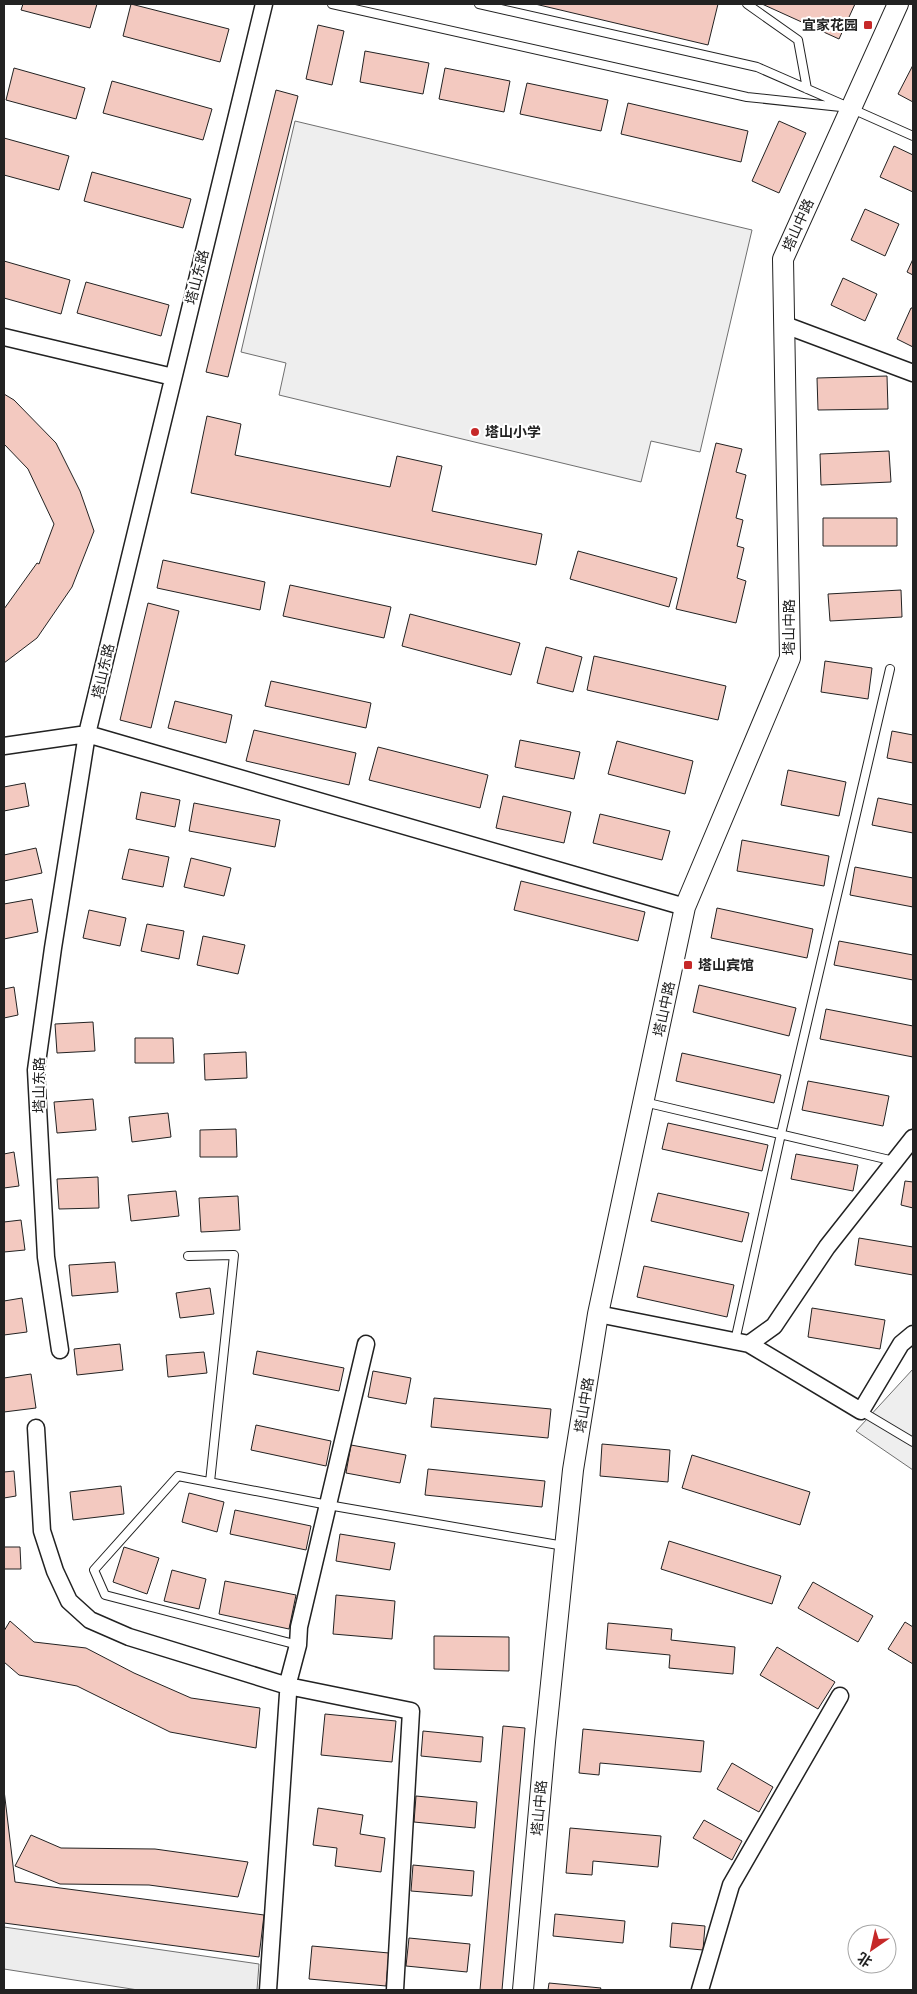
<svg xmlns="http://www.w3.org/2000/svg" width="917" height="1994" viewBox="0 0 917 1994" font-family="'PT Sans','Noto Sans SC',sans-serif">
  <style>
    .green { fill: #eee; stroke: #6f6f6f }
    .parking { fill: #ededed; stroke: #6f6f6f }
    .building { fill: #f3c9c0; stroke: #222 }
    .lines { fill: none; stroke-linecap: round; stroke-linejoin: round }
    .service-casing { stroke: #222; stroke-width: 10 }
    .minor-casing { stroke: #222; stroke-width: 19 }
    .tertiary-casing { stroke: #222; stroke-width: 22 }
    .service { stroke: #fff; stroke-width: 8 }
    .minor { stroke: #fff; stroke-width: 16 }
    .tertiary { stroke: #fff; stroke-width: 20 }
    .poi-dot { fill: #c62828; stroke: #fff; stroke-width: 2 }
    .labels { text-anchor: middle; stroke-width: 4; stroke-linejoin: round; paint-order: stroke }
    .poi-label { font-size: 14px; font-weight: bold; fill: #222; stroke: #fff; text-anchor: start }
    .street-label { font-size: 14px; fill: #222; stroke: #fff }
  </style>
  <rect width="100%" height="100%" fill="#fff"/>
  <path class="green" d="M295,121l457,109 -52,222 -49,-11 -10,41 -362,-87 7,-32 -45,-11z
    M913,1369v101l-57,-39z"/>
  <path class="parking" d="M4,1927l255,37 -2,26h-119l-134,-21z"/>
  <path class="building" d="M23,4h74l-7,24 -69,-18z
    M131,4l98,25 -9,33 -97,-26z
    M535,4h183l-10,41z
    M762,4h93l-16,35z
    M318,25l26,6 -12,54 -26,-6z
    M365,51l64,12 -6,31 -63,-12z
    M913,65v37l-15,-8z
    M14,68l71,20 -9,31 -70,-19z
    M445,68l65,13 -6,31 -65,-13z
    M112,81l100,28 -9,31 -100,-27z
    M527,83l81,17 -7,31 -81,-17z
    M276,90l22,6 -70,281 -22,-5z
    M628,103l120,28 -7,31 -120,-28z
    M779,121l27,12 -27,60 -27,-12z
    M4,138l65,18 -10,34 -55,-15z
    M894,146l19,9v37l-33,-15z
    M92,172l99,27 -8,29 -99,-27z
    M865,209l34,15 -14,32 -34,-16z
    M913,259v16l-6,-3z
    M4,261l66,19 -9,34 -57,-16z
    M843,278l34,16 -12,27 -34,-16z
    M86,282l83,23 -8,31 -84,-23z
    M911,308h2v39l-16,-8z
    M887,376l1,33 -70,1 -1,-32z
    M4,394l10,6 42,43 24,48 14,40 -22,56 -35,51 -33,25v-54l33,-46 2,1 15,-40 -26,-55 -24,-25z
    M207,416l34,8 -6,31 155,32 7,-31 45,10 -10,45 110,23 -6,31 -345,-72z
    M716,443l26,6 -6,23 10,3 -10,43 7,2 -6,26 7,2 -7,30 9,3 -10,42 -60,-14z
    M889,451l2,31 -70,3 -1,-31z
    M823,518h74v28h-74z
    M578,551l99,27 -8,29 -99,-28z
    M163,560l102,22 -5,28 -103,-22z
    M290,585l101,22 -7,31 -101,-22z
    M901,590l1,27 -72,4 -2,-27z
    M148,603l31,8 -28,117 -31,-8z
    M410,614l110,29 -9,32 -109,-29z
    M546,647l36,10 -9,35 -36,-9z
    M594,656l132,30 -8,34 -131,-30z
    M825,661l47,7 -4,31 -47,-7z
    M271,681l100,22 -5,25 -101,-22z
    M175,701l57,14 -6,28 -58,-15z
    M254,730l102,23 -7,32 -103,-24z
    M892,731l21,4v28l-26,-5z
    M520,740l60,12 -6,27 -59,-12z
    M617,741l76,20 -8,33 -77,-20z
    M378,747l110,28 -8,33 -111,-28z
    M788,770l58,12 -7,34 -58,-11z
    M25,783l4,23 -25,5v-24z
    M141,792l39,8 -5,27 -39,-8z
    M503,796l68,16 -7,31 -68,-15z
    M878,798l35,7v28l-41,-8z
    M194,803l86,17 -5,27 -86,-16z
    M600,814l70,17 -8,29 -69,-17z
    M742,840l87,16 -5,30 -87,-15z
    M36,848l6,25 -38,8v-26z
    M129,849l40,8 -6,30 -41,-8z
    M191,858l40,10 -7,28 -40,-9z
    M855,867l58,11v29l-63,-12z
    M521,881l124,31 -7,29 -124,-31z
    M32,899l6,33 -34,7v-35z
    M717,908l96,21 -6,29 -96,-20z
    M89,910l37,8 -6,28 -37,-8z
    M147,924l37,7 -5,28 -38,-8z
    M203,936l42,9 -7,29 -41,-9z
    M839,941l74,14v25l-79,-15z
    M699,985l97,23 -7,28 -96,-24z
    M14,987l4,28 -14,3v-29z
    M826,1009l87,17v31l-93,-18z
    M93,1022l2,29 -38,2 -2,-29z
    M135,1038h38l1,25h-39z
    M246,1052l1,26 -42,2 -1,-26z
    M682,1053l99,22 -7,28 -98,-22z
    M808,1081l81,15 -6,30 -81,-16z
    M93,1099l3,31 -39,3 -3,-31z
    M168,1113l3,24 -39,5 -3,-25z
    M668,1123l100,22 -6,26 -100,-22z
    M236,1129l1,28h-37v-27z
    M14,1152l5,34 -15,2v-34z
    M796,1154l62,11 -5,26 -62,-12z
    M98,1177l1,31 -40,1 -2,-30z
    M905,1181l8,1v26l-12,-3z
    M176,1191l3,25 -48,5 -3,-26z
    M658,1193l91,20 -7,29 -91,-21z
    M238,1196l2,34 -39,2 -2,-34z
    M21,1220l4,30 -21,2v-30z
    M859,1238l54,9v28l-58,-10z
    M115,1262l3,30 -46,4 -3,-31z
    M644,1266l90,19 -7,32 -90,-20z
    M210,1288l4,26 -34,4 -4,-25z
    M22,1298l5,34 -23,3v-34z
    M812,1308l73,12 -5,29 -72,-12z
    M120,1344l3,26 -46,5 -3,-26z
    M257,1351l87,17 -5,23 -86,-17z
    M204,1352l3,21 -39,4 -2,-22z
    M373,1371l38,7 -5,26 -38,-7z
    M31,1374l5,34 -32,4v-34z
    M434,1398l117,11 -3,29 -117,-11z
    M256,1425l75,16 -5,25 -75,-16z
    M602,1444l68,6 -2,32 -68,-6z
    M351,1445l55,10 -6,28 -54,-10z
    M692,1455l118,37 -10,33 -118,-37z
    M428,1469l117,12 -3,26 -117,-12z
    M14,1471l2,25 -12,2v-26z
    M121,1486l3,28 -51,6 -3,-28z
    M189,1493l35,9 -7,30 -35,-10z
    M235,1510l76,16 -5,24 -76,-16z
    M340,1534l55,9 -5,27 -54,-9z
    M669,1541l112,35 -9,28 -111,-35z
    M4,1547h16l1,22h-17z
    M124,1547l35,11 -12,36 -34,-12z
    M172,1570l34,9 -7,30 -35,-8z
    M225,1581l71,14 -7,34 -70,-15z
    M813,1582l60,34 -15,26 -60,-34z
    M336,1595l59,6 -3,38 -59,-5z
    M10,1621l24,21 52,6 48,25 57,25 69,10 -4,40 -86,-16 -93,-46 -58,-11 -15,-13v-31z
    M905,1622l8,5v37l-25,-15z
    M608,1623l64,6 -1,11 64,7 -2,27 -64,-6 1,-13 -64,-6z
    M434,1636l75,1v34l-75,-2z
    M777,1647l58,35 -17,27 -58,-34z
    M325,1714l71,7 -4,41 -71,-7z
    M503,1726l22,2 -23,262h-22z
    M583,1729l121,12 -3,31 -101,-9 -1,12 -20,-2z
    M423,1731l60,6 -2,25 -60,-6z
    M732,1763l41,24 -14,25 -42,-23z
    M4,1790l11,92 249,33 -5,42 -255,-34z
    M416,1796l61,6 -2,26 -61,-6z
    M318,1808l45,7 -3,19 25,4 -4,34 -46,-6 2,-18 -24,-3z
    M704,1820l38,21 -10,19 -39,-22z
    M570,1828l91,8 -3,31 -65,-6 -1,14 -26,-2z
    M31,1835l30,13 94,1 93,13 -10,35 -89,-12 -89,-1 -45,-18z
    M413,1865l61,6 -2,25 -61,-5z
    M555,1914l70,7 -2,22 -70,-7z
    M672,1923l33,3 -2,24 -33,-3z
    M409,1938l61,6 -3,28 -61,-6z
    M312,1946l77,7 -3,33 -77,-7z
    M549,1983l52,5 -1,2h-52z"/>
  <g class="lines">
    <defs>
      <path id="service" d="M332,4l415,93 103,11 63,28
        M479,4l278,63 87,38
        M747,4l51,36 9,49
        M644,1102l250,59
        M188,1256l46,-1 -24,227
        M735,1341l46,-207 109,-465
        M861,1411l52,31
        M298,1645l-193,-50 -11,-25 84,-94 150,29 236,41"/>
      <path id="minor" d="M785,325l128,48
        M4,337l169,40
        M4,746l83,-12 598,173
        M598,1314l151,30 25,-18 53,-79 86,-109
        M749,1344l112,67 40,-67 12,-10
        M60,1350l-14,-93 -10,-187 17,-122 34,-214 177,-730
        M36,1428l6,103 13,40 14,30 21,19 39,17 159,49 123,25 -16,279
        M268,1990l21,-311 9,-34 1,-18 67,-283
        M700,1990l31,-105 109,-189"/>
      <path id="tertiary" d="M523,1990l22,-248 28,-272 25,-156 87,-407 105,-249 -7,-399 115,-255"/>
    </defs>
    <use href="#service" class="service-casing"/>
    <use href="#minor" class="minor-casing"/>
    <use href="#tertiary" class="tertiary-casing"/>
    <use href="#service" class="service"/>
    <use href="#minor" class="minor"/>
    <use href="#tertiary" class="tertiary"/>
  </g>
  <g class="poi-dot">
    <rect x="863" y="20" width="10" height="10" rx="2.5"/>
    <circle cx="475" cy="432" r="5"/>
    <rect x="683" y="960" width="10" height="10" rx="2.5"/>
  </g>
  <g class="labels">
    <g class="poi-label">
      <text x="858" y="30" text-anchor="end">宜家花园</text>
      <text x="485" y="437">塔山小学</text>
      <text x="698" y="970">塔山宾馆</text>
    </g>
    <g class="street-label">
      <text transform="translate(798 225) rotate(-66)" y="5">塔山中路</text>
      <text transform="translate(197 277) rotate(-76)" y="5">塔山东路</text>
      <text transform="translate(789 627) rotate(-90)" y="5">塔山中路</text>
      <text transform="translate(103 671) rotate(-77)" y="5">塔山东路</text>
      <text transform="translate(664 1009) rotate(-78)" y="5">塔山中路</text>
      <text transform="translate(39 1085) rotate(-90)" y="5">塔山东路</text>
      <text transform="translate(584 1405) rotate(-81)" y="5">塔山中路</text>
      <text transform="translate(539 1808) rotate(-85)" y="5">塔山中路</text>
    </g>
  </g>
  <rect width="917" height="1994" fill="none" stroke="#222222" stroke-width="10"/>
  <g transform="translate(872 1949) rotate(214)"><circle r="24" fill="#ffffff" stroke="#a7a7a7"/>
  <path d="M0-4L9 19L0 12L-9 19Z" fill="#c62828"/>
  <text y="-8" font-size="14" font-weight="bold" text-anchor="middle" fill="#222222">北</text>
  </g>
</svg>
